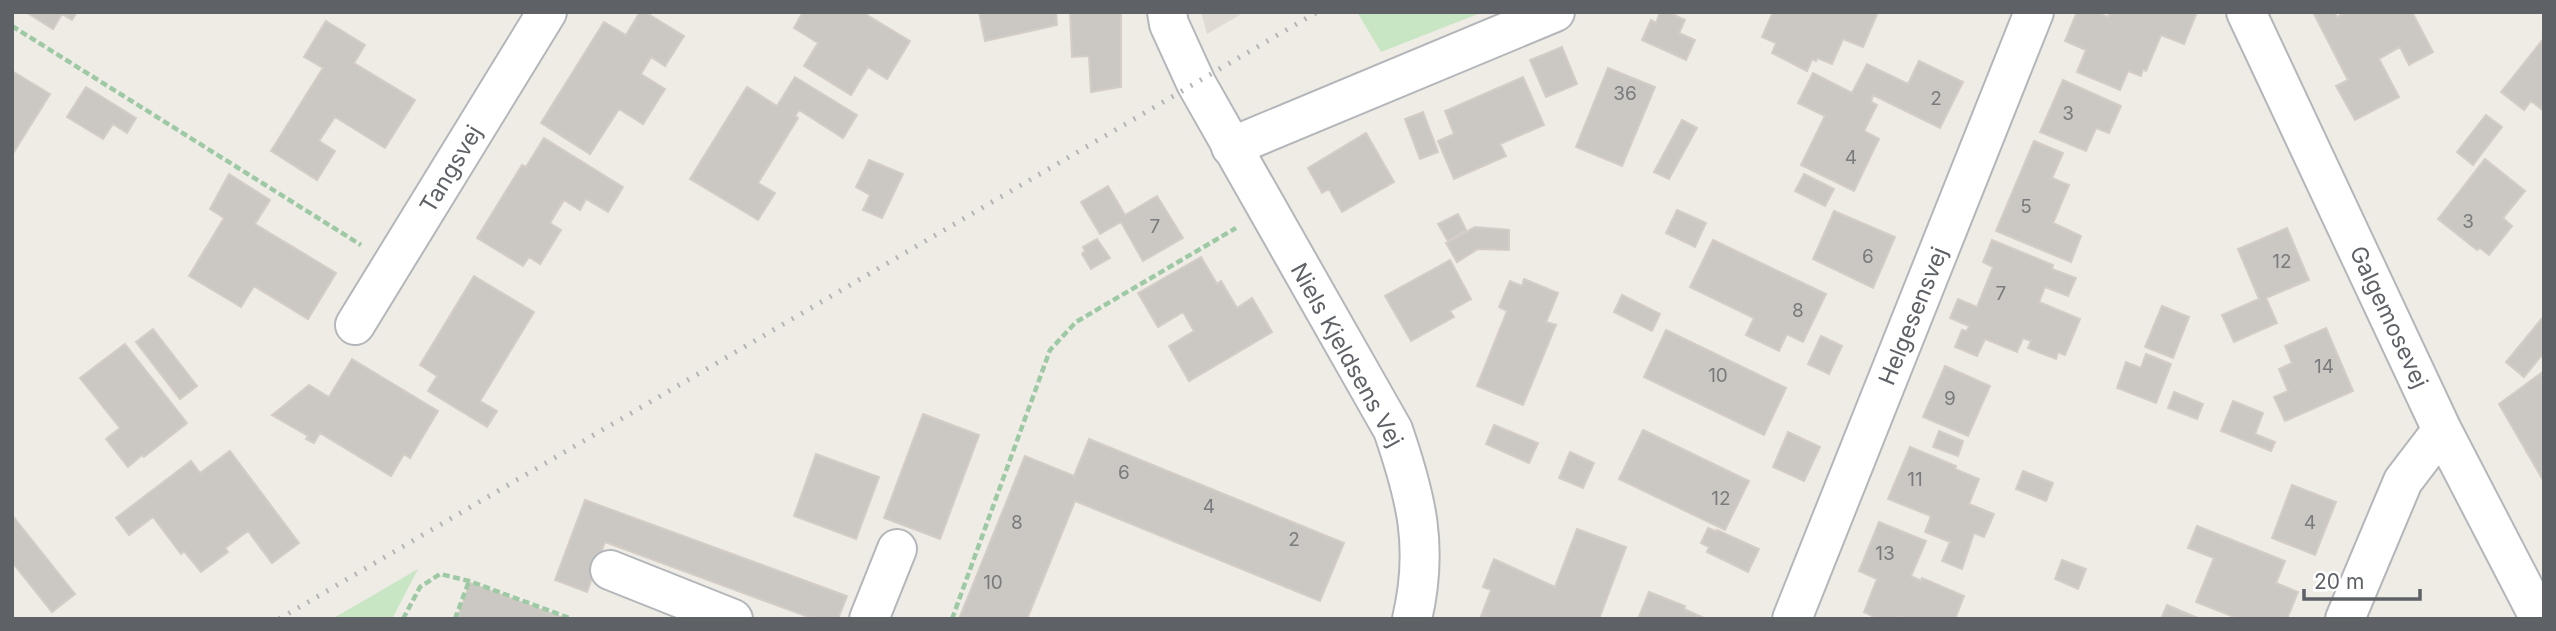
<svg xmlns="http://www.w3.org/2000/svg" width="2556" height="631" viewBox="0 0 2556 631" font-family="Inter,sans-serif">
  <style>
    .education { fill: #dfdbd4 }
    .green { fill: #c8e6c4 }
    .building { fill: #cbc7c3; stroke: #d4cdc5; stroke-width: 2 }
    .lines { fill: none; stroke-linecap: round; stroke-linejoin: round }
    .minor-casing { stroke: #b3b7ba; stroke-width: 42 }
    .tertiary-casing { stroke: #b3b7ba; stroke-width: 42 }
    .path { stroke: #9ec9a5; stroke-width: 4.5; stroke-dasharray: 7 3.5; stroke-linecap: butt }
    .minor { stroke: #fff; stroke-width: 38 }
    .tertiary { stroke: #fff; stroke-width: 38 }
    .rail { stroke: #b4b5b6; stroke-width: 5; stroke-dasharray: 2 9; stroke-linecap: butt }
    .labels { text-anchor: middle; stroke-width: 7; stroke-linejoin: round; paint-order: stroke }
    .number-label { font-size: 19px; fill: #797b7d }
    .street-label { font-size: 23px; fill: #5e6266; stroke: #fff }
  </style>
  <rect width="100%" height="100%" fill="#efece6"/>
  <path class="education" d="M1201,12h44l-38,22z"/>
  <path class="green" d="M1357,12h126l-102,40z
    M418,569l-26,50h-60z"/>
  <path class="building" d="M26,12h51l-5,8 -10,-6 -9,15z
    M640,12h5l39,24 -19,30 -14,-9 -10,17 24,15 -22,35 -24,-15 -29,45 -49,-31 63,-101 22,13z
    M803,12h65l-1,3 43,26 -23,38 -19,-12 -17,28 -47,-29 14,-23 -24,-15z
    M979,12h77l1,13 -72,16z
    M1070,12h51v75l-30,5 -2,-36 -17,1z
    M1660,12h8l17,8 -6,13 16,7 -9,20 -44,-20 9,-20 5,3z
    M1773,12h105l-15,35 -20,-8 -11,25 -15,-6 -1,3 -4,-2 -5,12 -35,-18 4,-10 -14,-6z
    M2077,12h19l12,5 2,-5h87l-13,32 -23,-9 -15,36 -3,-2 -2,7 -13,-5 -8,19 -43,-18 9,-22 -21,-9z
    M2313,12h21l3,5 9,-5h66l21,40 -24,13 -9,-18 -21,12 20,38 -44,23 -19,-34 12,-6z
    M326,21l39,24 -11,18 61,37 -30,48 -50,-31 -16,24 16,10 -18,29 -46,-29 52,-83 -19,-11z
    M2544,38v73l-13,-10 -7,9 -23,-18z
    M1562,47l15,37 -31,13 -16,-37z
    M1919,61l44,21 -23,46 -67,-33 -2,7 6,3 -13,26 15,8 -25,52 -53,-26 24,-49 -27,-13 15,-30 39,20 15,-29 41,20z
    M1608,68l47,19 -33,79 -46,-19z
    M12,71l38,23 -38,61z
    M795,77l62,38 -14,23 -44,-28 -4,6 3,2 -40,65 17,10 -17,27 -68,-41 57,-92 30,19z
    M1523,77l21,48 -44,19 6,12 -52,23 -16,-38 16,-7 -9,-23z
    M2063,80l58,26 -12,27 -13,-5 -10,23 -46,-19z
    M86,87l50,31 -9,15 -14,-9 -10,15 -36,-22z
    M1423,112l15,40 -18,7 -15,-40z
    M2486,115l16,12 -29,38 -16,-13z
    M1682,120l15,8 -28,51 -15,-7z
    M1366,133l28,49 -52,30 -13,-23 -7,4 -14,-25z
    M544,138l79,49 -15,25 -22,-13 -6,11 -16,-10 -14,23 11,7 -21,34 -11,-7 -6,9 -46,-28 45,-73 4,2z
    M2034,141l29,12 -11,25 17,7 -16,38 28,13 -10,26 -75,-31z
    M2485,159l40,32 -22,27 9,8 -23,29 -9,-7 -3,2 -39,-31z
    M869,160l34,14 -21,44 -19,-8 7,-15 -14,-8z
    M229,174l41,26 -15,24 81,49 -28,46 -54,-33 -13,21 -52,-31 35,-58 -14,-9z
    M1804,174l30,15 -9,17 -30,-15z
    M1108,186l17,29 32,-19 26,42 -40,23 -22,-39 -21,12 -19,-32z
    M1677,210l29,13 -11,24 -29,-14z
    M1834,211l61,26 -22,51 -60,-29z
    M1458,214l8,16 -18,11 -10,-17z
    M1475,227l34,3v20l-31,-1 -21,13 -11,-19z
    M2287,228l22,52 -43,18 11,25 -43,19 -12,-27 37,-16 -21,-50z
    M1097,239l13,19 -19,11 -9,-15 3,-3 -2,-4z
    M1713,240l113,54 -23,48 -16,-8 -8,17 -33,-16 8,-17 -64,-31z
    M1992,240l61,25 -1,4 24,9 -8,18 -23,-9 -6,15 41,17 -15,36 -7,-3 -2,7 -28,-11 3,-7 -8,-3 -6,14 -32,-13 -8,17 -22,-9 7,-17 5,1 2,-5 -19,-8 8,-19 19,8 16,-40 -10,-5z
    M1201,257l16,27 4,-3 16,27 15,-10 20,34 -83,49 -20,-35 25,-15 -11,-19 -25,15 -20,-34z
    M1450,260l21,39 -21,12 4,6 -43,24 -26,-45z
    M474,276l60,36 -54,89 17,10 -10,16 -59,-36 9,-15 -17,-11z
    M1524,279l34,14 -12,29 10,3 -33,80 -46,-19 30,-75 -8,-4 11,-26 12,5z
    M1622,295l38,19 -8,17 -38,-19z
    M2162,306l27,11 -16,41 -28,-11z
    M2544,316v41l-3,-1 -17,21 -18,-15z
    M2326,328l27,63 -68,30 -11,-24 14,-6 -9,-22 13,-6 -7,-17z
    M153,329l44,57 -17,13 -44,-57z
    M1666,330l120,58 -22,47 -120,-58z
    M1821,336l21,10 -13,28 -21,-10z
    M125,344l62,79 -43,34 -2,-2 -14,12 -22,-28 14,-11 -40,-50z
    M2146,354l25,10 -15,39 -39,-15 9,-26 15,6z
    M352,359l86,52 -28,47 -6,-4 -13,22 -71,-43 -6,10 -8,-4 2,-3 -36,-21 37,-30 20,12z
    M1945,366l45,20 -22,50 -45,-19z
    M2544,371v111l-45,-78z
    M2174,392l29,12 -6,15 -29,-11z
    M2233,401l30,12 -8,21 20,8 -4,9 -50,-20z
    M923,414l56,21 -39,104 -56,-21z
    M1494,425l44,18 -9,20 -43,-19z
    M1643,430l106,51 -24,49 -106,-51z
    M1939,431l24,10 -5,15 -25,-9z
    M1788,432l32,15 -16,34 -31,-14z
    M1089,439l255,104 -24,58 -245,-100 -48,118h-68l66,-163 49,20z
    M1910,447l46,19 -1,3 24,10 -10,25 25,10 -10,23 -10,-4 -12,36 -20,-8 8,-19 -25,-10 6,-16 -43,-17z
    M230,451l69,92 -27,20 -24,-32 -23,17 3,4 -27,20 -17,-21 -3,3 -28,-37 -24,18 -13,-17 75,-57 9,12z
    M1570,452l24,11 -11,25 -24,-10z
    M816,454l63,23 -23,62 -62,-23z
    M2023,471l30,12 -7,18 -30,-12z
    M2292,485l44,17 -21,53 -43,-17z
    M585,500l262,96 -9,23h-24l-209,-77 -18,50 -32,-12z
    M12,515l63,79 -23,18 -40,-50z
    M1879,522l47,19 -15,35 10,5 1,-3 42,18 -9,23h-51l-4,-3 -1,3h-21l-14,-7 13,-33 -18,-8z
    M2197,526l88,35 -9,22 22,9 -11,27h-48l-43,-17 18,-44 -26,-10z
    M1708,528l9,4v-2l42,19 -11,23 -41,-20 2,-5 -8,-4z
    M1577,529l49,18 -27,72h-119l11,-29 -8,-3 11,-28 61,28z
    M2062,560l24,9 -8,20 -23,-10z
    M470,583l96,36h-109z
    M1649,592l36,14 -1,3 22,10h-68z
    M2167,605l33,14h-39z"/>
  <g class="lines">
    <defs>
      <path id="minor" d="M2246,12l196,418 98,189
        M1231,147l324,-135
        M355,325l192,-313
        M610,570l123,49
        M869,619l28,-70
        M1792,619l242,-607
        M2345,619l58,-138 39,-51"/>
      <path id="tertiary" d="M1167,12l2,12 27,59 197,347c23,67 36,117 19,189"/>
    </defs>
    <use href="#minor" class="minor-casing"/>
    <use href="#tertiary" class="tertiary-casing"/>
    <path class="path" d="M12,26l349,219
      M403,619l17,-32 20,-13 29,7 103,38
      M455,619l14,-38
      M952,619l98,-269 26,-28 160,-94"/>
    <use href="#minor" class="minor"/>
    <use href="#tertiary" class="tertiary"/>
    <path class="rail" d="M279,619l1038,-607"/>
  </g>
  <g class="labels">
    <g class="number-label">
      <text x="1625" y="100">36</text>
      <text x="1936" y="105">2</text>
      <text x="2068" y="120">3</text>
      <text x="1851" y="164">4</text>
      <text x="2026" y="213">5</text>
      <text x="2468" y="228">3</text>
      <text x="1155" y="233">7</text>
      <text x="1868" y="263">6</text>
      <text x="2282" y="268">12</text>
      <text x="2001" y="300">7</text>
      <text x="1798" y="317">8</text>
      <text x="2324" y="373">14</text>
      <text x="1718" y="382">10</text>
      <text x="1950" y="405">9</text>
      <text x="1124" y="479">6</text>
      <text x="1915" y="486">11</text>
      <text x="1721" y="505">12</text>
      <text x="1209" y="513">4</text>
      <text x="1017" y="529">8</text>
      <text x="2310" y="529">4</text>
      <text x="1294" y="546">2</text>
      <text x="1885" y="560">13</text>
      <text x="993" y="589">10</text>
    </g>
    <g class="street-label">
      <text transform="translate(451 169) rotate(-59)" y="8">Tangsvej</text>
      <text transform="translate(1913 316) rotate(-68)" y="8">Helgesensvej</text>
      <text transform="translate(2389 317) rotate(65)" y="8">Galgemosevej</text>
      <text transform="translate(1347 355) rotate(61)" y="8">Niels Kjeldsens Vej</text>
    </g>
  </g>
  <rect width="2556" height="631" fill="none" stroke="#5e6266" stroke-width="28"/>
  <path d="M2304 589v10h116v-10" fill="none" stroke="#5e6266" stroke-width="3.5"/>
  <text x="2314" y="589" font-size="21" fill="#5e6266" stroke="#ffffff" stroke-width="5" paint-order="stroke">20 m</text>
</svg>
